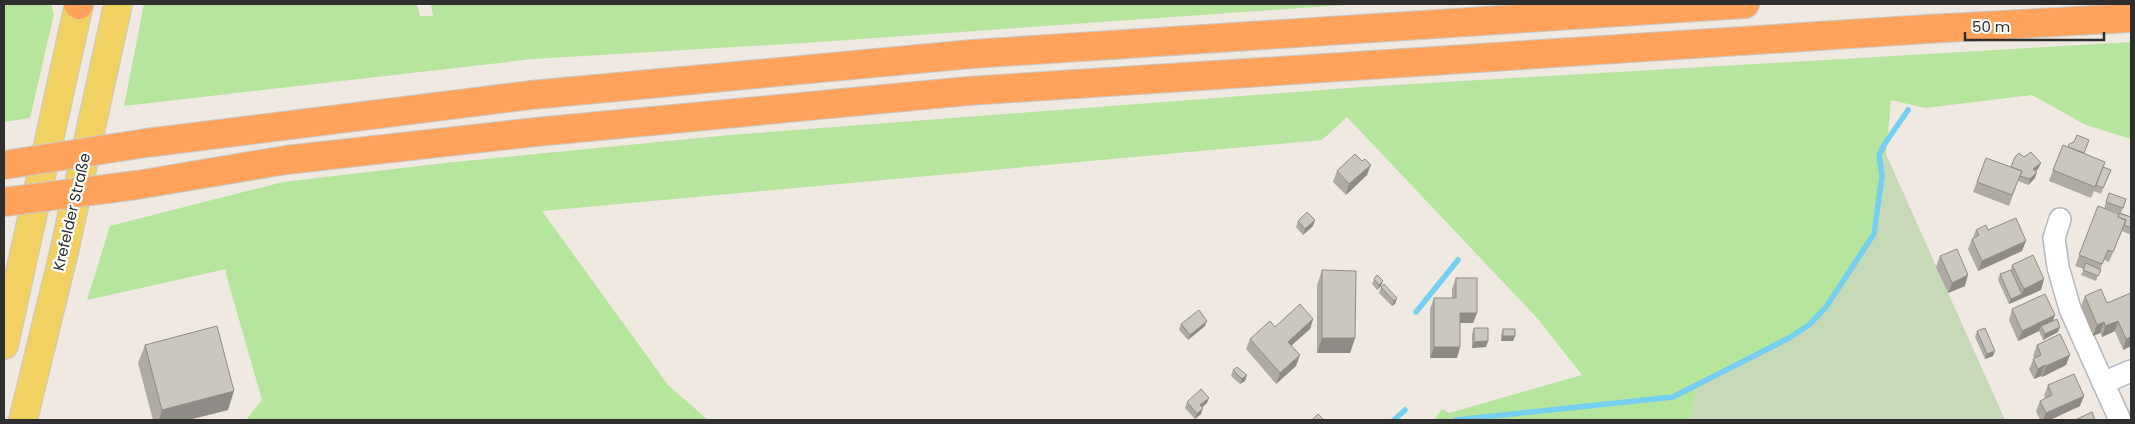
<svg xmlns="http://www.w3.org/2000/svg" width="2135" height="424" viewBox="0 0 2135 424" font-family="Poppins,sans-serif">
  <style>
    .green { fill: #b6e59e }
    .cemetery { fill: #c8d9b8 }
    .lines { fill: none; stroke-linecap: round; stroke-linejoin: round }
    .stream { stroke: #75cff0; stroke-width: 5.5 }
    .minor-casing { stroke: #b4b7c1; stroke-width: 24 }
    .primary-casing { stroke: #c9c9c9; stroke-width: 30 }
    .motorway-casing { stroke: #c9c9c9; stroke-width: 30 }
    .minor { stroke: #fff; stroke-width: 21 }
    .primary { stroke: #f2d163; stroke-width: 28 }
    .motorway { stroke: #ffa35c; stroke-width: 28 }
    .motorway-bridge-casing { stroke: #c9c9c9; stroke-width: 30; stroke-linecap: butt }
    .motorway-bridge { stroke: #ffa35c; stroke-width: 28 }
    .wall { fill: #afaba4 }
    .shaded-wall { fill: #8e8b86 }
    .building { fill: #cbc7bf; stroke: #8e8b86 }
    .labels { text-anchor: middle; stroke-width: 4.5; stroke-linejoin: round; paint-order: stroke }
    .street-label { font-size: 15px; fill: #2e2e2e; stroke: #fff }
  </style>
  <rect width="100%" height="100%" fill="#efe9e1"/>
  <path class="green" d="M4,4h47l3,10 -24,104 -26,4z
    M144,4h273l3,12h13l-2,-12h927l-539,38 -286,17 -409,47z
    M2131,42v97l-45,-14 -54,-30 -107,13 -34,-8 -5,54 -4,3 2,17 -8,60 -48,74 -18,19 -20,13 -94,48 -4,29 -4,3h-254l8,-11 7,4 133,-38 -44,-56 -191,-202 -25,23 -780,71 126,174 40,35h-462l16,-20 -36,-126v-5l-139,31 23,-74 173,-44 162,-19 285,-28 631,-48z"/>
  <path class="cemetery" d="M1886,154l119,266h-317l4,-3 4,-29 94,-48 20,-13 18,-19 48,-74 8,-59 -2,-18z"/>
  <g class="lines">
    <path class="stream" d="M1416,312l42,-52
      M1394,420l11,-10
      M1456,420l217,-23 116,-59 20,-13 17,-18 48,-73 8,-58 -3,-21 5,-10 24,-35"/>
    <defs>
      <path id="minor" d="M2060,219l-6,19 4,29 12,42 50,111
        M2103,383l28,-12"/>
      <path id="primary" d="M4,345l75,-341
        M23,420l41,-168 54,-248"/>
      <path id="motorway" d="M78,4l1,1
        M146,143l385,-48 441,-41 773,-50
        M137,185l149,-25 250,-28 432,-41 959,-62 204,-11"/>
    </defs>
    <use href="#minor" class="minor-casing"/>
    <use href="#primary" class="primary-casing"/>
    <use href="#motorway" class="motorway-casing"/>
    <use href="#minor" class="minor"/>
    <use href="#primary" class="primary"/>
    <use href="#motorway" class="motorway"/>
    <defs>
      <path id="motorway-bridge" d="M4,165l142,-22
        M4,202l133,-17"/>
    </defs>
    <use href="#motorway-bridge" class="motorway-bridge-casing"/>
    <use href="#motorway-bridge" class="motorway-bridge"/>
  </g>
  <path class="wall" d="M2074,142l10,11 19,14 8,3 -10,24 -7,-3 -3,7 -42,-17 4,-11 15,-23z
    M2024,157l17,6 -3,6 -2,2 -1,7 -7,7 -10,-4 -9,25 -36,-14 13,-34 25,9z
    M1337,171l30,4 -21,20 -13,-13z
    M2109,193l14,15 -2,5 10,4v18l-9,-4 -13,31 -5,-2 -8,21 -15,-6 3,-6 -9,-3 23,-60 21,8v-1l-15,-5z
    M1298,221l15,5 -10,9 -7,-8z
    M1976,230h12l34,21 -44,20 -10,-22 4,-10 1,-1z
    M1940,256l25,30 -17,7 -12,-26z
    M2012,265l32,14 -3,11 -32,14 -11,-24 2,-6 11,-4z
    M1322,270l33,68 -5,15h-33v-68z
    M1456,278l21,35 -4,10h-13v24l-3,11h-27v-49l4,-11h18v-9z
    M1374,279l7,7 -4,4 -5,-6z
    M1381,287l16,11 -2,6 -3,2 -13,-13z
    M2131,293v53l-8,4 -8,-19 -13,6 -2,-4 -7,3 -12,-30 4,-10 22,7z
    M2012,309l43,6 -2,5 5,12 -15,8 -4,-9 -21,10 -9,-21z
    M1313,319l-3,10 -18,16 4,21 -20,18 -30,-35 4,-10 25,-12z
    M1181,324l24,2 -17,14 -9,-10z
    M1474,328l14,13 -2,6 -14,1v-14z
    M1503,329l12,7 -2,5h-12v-6z
    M1977,331l16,25 -8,3 -10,-22z
    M145,345l83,65 -40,10h-35l-15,-57z
    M2037,345l33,10 -4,10 -24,12 -1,-1 -7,3 -5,-10 5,-11 -1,-2z
    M1233,370l12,11 -5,3 -9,-8z
    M2048,385l32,21 -30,14h-10l-4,-9 4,-10 5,-3 -1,-2z
    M1187,402l20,1 -5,4 -1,7 -6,5 -10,-11z"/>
  <path class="shaded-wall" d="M2041,163l-3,6 -7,6 2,-6z
    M1371,165l-4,10 -21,20 3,-11z
    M2037,172l-2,6 -7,7 2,-6z
    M1315,220l-2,6 -10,9 2,-6z
    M2026,241l-4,10 -44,20 4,-10z
    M1968,275l-3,11 -17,7 4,-10z
    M2044,279l-3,11 -32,14 2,-5 11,-5 2,-5z
    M1383,281l-2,5 -4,4 2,-5z
    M1397,298l-2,6 -3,2 2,-5z
    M1460,313h17l-4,10h-17z
    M2055,315l-4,11h-10l-2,5 -21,10 4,-10z
    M1313,319l-3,10 -26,23 4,-10z
    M1207,321l-2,5 -17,14 2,-5z
    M2118,321l-3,10 -13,6 3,-11z
    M2104,322l-4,11 -7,3 4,-11z
    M2060,327l-2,5 -15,8 2,-6z
    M1503,336h12l-2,5h-12z
    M2131,337v9l-8,4 3,-11z
    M1322,338h33l-5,15h-33z
    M1488,341l-2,6 -14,1 2,-6z
    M1434,347h26l-3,11h-27z
    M1995,351l-2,5 -8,3 2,-5z
    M1300,355l-4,11 -20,18 4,-11z
    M2070,355l-4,10 -24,12 4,-11z
    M2045,365l-4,11 -7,3 4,-10z
    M1247,375l-2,6 -5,3 2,-5z
    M234,391l-6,19 -40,10h-29l3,-10z
    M2084,396l-4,10 -30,14h-7l3,-7z
    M1209,398l-2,5 -9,8 2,-6z
    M1203,408l-2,6 -6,5 2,-5z"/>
  <path class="building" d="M2077,135l12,5 -5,13 -16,-6 1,-3 5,-2z
    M2063,145l42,17 -10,25 -42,-17z
    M2031,152l10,11 -8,6 4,3 -7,7 -10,-3 2,-5 -11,-4 4,-10 4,-4 5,4z
    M1355,154l7,7 3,-2 6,6 -22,19 -12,-13z
    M1986,158l36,13 -10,24 -35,-13z
    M2103,167l8,3 -8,18 -7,-3z
    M2109,193l17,6 -3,9 -17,-6z
    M2098,206l21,8 -1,3 8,3 -13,32 -5,-2 -6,14 -23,-9z
    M1307,212l8,8 -10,9 -7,-8z
    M2119,213l12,4v11l-7,-3 2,-5 -8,-3z
    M2016,218l10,23 -44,20 -10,-22 7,-4 -3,-5 10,-5 2,5z
    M1957,249l11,26 -16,8 -12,-27z
    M2033,255l11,24 -20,10 -12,-24z
    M2086,263l15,7 -3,6 -15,-6z
    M1322,270l34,1 -1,67h-33z
    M2011,270l11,24 -11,5 -11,-25z
    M1377,275l6,6 -4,4 -5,-6z
    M1456,278h21v35h-17v34h-26v-49h22z
    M1384,284l13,14 -3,3 -13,-14z
    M2101,289l6,14 24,-10v44l-5,2 -8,-18 -13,5 -1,-4 -7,3 -12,-29z
    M2045,294l10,21 -33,16 -10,-22z
    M1300,304l13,15 -25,23 12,13 -20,18 -30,-34 20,-18 5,6z
    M1199,310l8,11 -17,14 -9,-11z
    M2057,319l3,8 -15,7 -4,-8z
    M217,326l17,65 -72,19 -17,-65z
    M1474,328h14v13l-14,1z
    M1985,328l10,23 -8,3 -10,-23z
    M1503,329h12v7h-12z
    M2060,334l10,21 -24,11 -1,-1 -7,4 -5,-10 8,-4 -4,-10z
    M1237,367l10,8 -5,4 -9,-9z
    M2074,374l10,22 -38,17 -6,-12 12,-6 -4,-10z
    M1201,389l8,9 -9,7 3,3 -6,6 -10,-12z
    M2092,412l3,8h-20z
    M1318,414l6,6h-9l-2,-1z"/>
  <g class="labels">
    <g class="street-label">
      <text transform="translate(72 212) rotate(-77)" y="5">Krefelder Straße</text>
    </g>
  </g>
  <rect width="2135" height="424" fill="none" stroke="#2e2e2e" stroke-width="10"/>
  <path d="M1965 32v8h139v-8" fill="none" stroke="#2e2e2e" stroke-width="2.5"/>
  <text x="1972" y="32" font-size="15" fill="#2e2e2e" stroke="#ffffff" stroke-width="4" paint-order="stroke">50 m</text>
</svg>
